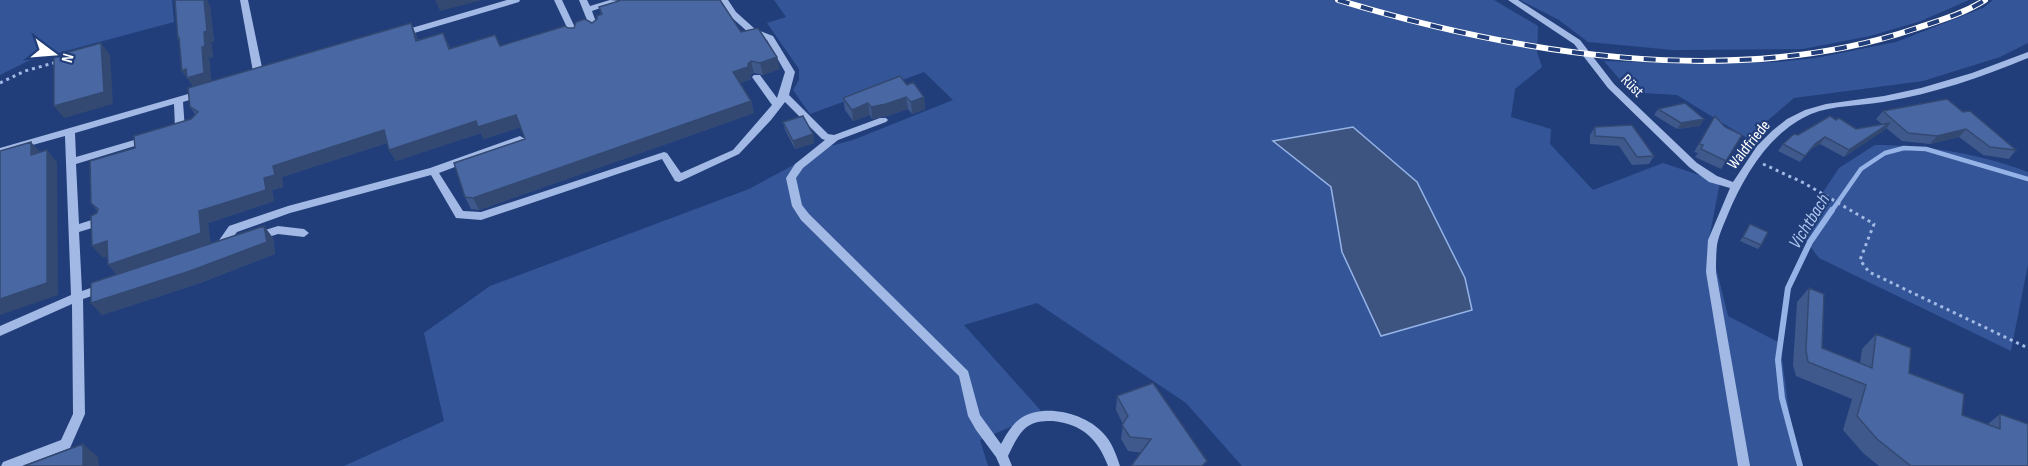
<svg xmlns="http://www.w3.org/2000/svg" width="2028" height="466" viewBox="0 0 2028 466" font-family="'Sofia Sans Condensed',sans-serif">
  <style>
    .green { fill: #345698; fill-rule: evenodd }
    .water { fill: #3d5480; stroke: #96b3e7; stroke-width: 1.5 }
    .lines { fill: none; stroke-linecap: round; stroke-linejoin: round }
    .stream-far1 { stroke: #96b3e7; stroke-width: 4.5 }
    .stream { stroke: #96b3e7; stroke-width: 6 }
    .path { stroke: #a2b9e5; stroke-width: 3; stroke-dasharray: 3 4; stroke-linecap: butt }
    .minor { fill: #a2b9e5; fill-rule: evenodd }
    .rail-casing { stroke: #fff; stroke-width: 6 }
    .rail { stroke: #213e7a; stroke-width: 4; stroke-dasharray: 12; stroke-linecap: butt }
    .wall { fill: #3f598c }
    .shaded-wall { fill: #334972 }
    .building { fill: #4968a3; stroke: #334972; stroke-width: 1.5 }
    .labels { text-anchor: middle; stroke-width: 4.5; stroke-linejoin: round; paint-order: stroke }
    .street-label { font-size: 16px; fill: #fff; stroke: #213e7a }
    .water-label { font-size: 18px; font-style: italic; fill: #adc4ed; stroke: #213e7a }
  </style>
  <rect width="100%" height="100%" fill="#213e7a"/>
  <path class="green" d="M0,0h172l2,22 -146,39 -28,14z
    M774,0h720l44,26 -1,26 5,15 -27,22 -4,28 40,12 -1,15 43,46 70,-27 57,19 -11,57 19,77 52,27 16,123h-554l-56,-63 -149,-100 -73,22 79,88 -63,27 8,26h-644l100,-45 -20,-88 66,-47 259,-97 78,-42 26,-7 100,-40 -29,-28 -114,42 -17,-24 6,-10v-11l-32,-46 19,-6zM1331,187l50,148 -39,-83z
    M1520,0h449l-48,21 -51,15 -67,13 -130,1 -85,-8 -29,-22z
    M1993,0h35v43l-28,14 -77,24 -129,17 -47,40 -70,-43 -34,-2 -21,-11 -18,-21 89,3 84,-2 39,-4 80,-16 87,-34z
    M1875,145c51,0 106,9 153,27v92l-17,87 -192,-93 -21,-28 41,-62z"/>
  <path class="water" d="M1353,127l64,55 48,96 7,32 -91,26 -39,-84 -11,-65 -58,-46z"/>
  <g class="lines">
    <path class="stream-far1" d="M1831,212l30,-43 24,-16 19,-5 22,1 102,30"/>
    <path class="stream" d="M1800,466l-18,-68 -4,-38 10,-72 22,-46 22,-32"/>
    <path class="path" d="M0,83l25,-12 32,-9
      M1763,164l41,19 70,41 -14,36 9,12 159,76"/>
    <path class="minor" d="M240,0h8l16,77 -5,3 -5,-3z
      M507,0h13l-1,2 -115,34h-6l-1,-2 1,-2z
      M554,0h8l17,36 -1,2h-6l-1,-2z
      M579,0h8l3,6 20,-6 10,1 -28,10 7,19 -4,3 -4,-3z
      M720,0h8l8,12 19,17 18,7 22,36 -6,23 39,39 6,1 46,-17h6l2,2 -2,2 -48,18 -35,28 -7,10 6,27 7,9 159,157 12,44 21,29c5,-9 11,-20 20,-26 23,-15 64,-5 82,15 9,9 13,21 17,33h-12c-10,-27 -26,-42 -55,-45 -7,0 -17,0 -23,4 -11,6 -17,21 -22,31l4,10h-12l-4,-9 -20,-27 -8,-14 -9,-40 -158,-156 -9,-14 -6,-28 9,-14 30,-24 -3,-1 -37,-37 -14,18 -32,34 -60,28 -4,-1 -13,-22 -181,61 -25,-2 -25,-43 -141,38 -53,19 -15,20h-8l-1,-3 16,-23 59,-20 142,-38 90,-32 5,3 -2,2 -84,32 24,38 18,1 183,-60 3,1 14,20 52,-23 39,-45 -20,-28 2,-2h6l17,23 8,-26 -18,-32 -18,-7 -19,-17z
      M1508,0h10l62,40 34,44 83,79 20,13 16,6 24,-36 15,-15 15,-12 18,-9 21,-6 58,-8 37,-8 51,-15 56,-21v6c-46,19 -95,36 -145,44 -23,4 -50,3 -72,12 -41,18 -66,60 -83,100 -4,10 -9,20 -11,31 -1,9 -1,18 -1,27l34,194h-12l-32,-194 2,-32 22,-52 -21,-6 -20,-15 -81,-79 -34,-44z
      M202,90l3,1 2,2 -2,2 -22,7 2,28 -2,2 -9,3 -5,-3 6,-4 -1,-24 -99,29 1,24 72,-21 5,3 -2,2 -75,23 3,60 22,-7 5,4 -1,3 -26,8 3,59 23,-8 4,1 1,3 -1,3 -26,9 2,115 -15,34 -48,18h-21l2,-4 58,-22 12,-26 -1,-110 -72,32v-10l71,-31 -6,-159 -65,18v-6z
      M278,226l26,3 5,4 -5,4 -26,-3 -22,7 -5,-4 1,-3z"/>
    <defs>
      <path id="rail" d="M1338,0c178,54 395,90 576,29 24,-8 49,-15 71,-29"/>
    </defs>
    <use href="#rail" class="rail-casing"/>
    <use href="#rail" class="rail"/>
  </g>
  <path class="wall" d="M175,0h32l3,6 4,36h-3l2,15 -4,1 2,23 200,-58 7,17 25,-7 7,15 50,-2 68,-18h6l18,-5 9,-8 -2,-8 142,25 39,37 -17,6 -9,-2 -4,2 1,4 -11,4 11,18 3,12 -275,97 -8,-1 -6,-12 60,-58 -4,-12 -37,12 -3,-6 -85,28 -7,-11 -2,-7 -105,34 1,10 -11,3 2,11 -66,22 2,21 54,-18 9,12 2,16 -75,29 -98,32 -11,-12 26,-28 -10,-19 -4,2 -6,-45v-2l-6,-8 44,-55 56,-29 4,-5 -5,-7 3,-21 -11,-15z
    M907,85l17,12 1,12 -13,5 -4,-5 -21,7 -15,3 -2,-4 -17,6 -8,-11 -2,-12z
    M1658,109l42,17 -23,3 -23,-14z
    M1883,111l80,1 53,38 -7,9 -26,-4 -24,-18 -29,7 -28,-3 -16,-13 -42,29 -24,-13 -10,6 -10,12 -22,-11 5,-7 15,-9 38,-15 20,9 26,-5 -6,-5z
    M1715,116l11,45 -5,8 -26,-12 3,-4 -4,-1z
    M783,122l30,12 1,9 -19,6 -10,-19z
    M1632,125l22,31 -5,8 -17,1 -13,-19 -29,-2v-9l5,-8z
    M1750,224l11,21 -3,4 -18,-8z
    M1809,288l13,60 38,15 2,-14 14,-15 33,39 53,42 26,9 12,-10 28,52h-149l-16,-13 -20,-23 9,-31 -56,-23 -3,-11 4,-63z
    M1117,396l90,65 -79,-10 -7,-12 2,-15 -7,-14z"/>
  <path class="shaded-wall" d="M204,0h3l3,6 4,36h-3l2,15 -4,1 3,26 -17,5 -13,-18 4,-2 16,-22 2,-15z
    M435,0h47l-42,11z
    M411,23l5,12 6,17 -6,-11z
    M101,43l9,12 3,49 -49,14 -10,-12z
    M777,57l3,12 -17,6 -3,-12z
    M751,61l3,12 -4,2 1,4 -15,5 -3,-12z
    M906,97l2,12 -21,7 -15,3 -1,-12z
    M924,97l1,12 -13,5 -1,-12z
    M751,101l3,12 -275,97 -6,-12z
    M868,103l2,12 -17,6 -1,-11z
    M516,115l5,12 -37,12 -3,-6 -85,28 -7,-11 87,-29z
    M1704,119l-4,7 -23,3 4,-6z
    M1890,123l-5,7 -41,27 5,-7z
    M1966,129l-7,8 -29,7 7,-8z
    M384,130l6,12 -108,35 1,10 -11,3 2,11 -66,22 3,22 -93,31 -10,-11 91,-54 65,-33 9,-12z
    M813,134l1,9 -19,6 -2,-8z
    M1825,137l-5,7 -10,6 -10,12 15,-18z
    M31,142l10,11 -10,2z
    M47,150l10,12 1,133 -58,20v-16z
    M264,226l9,12 2,16 -75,29 -98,32 -11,-12z
    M107,241l10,12 -14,5 -11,-12z
    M83,444l15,13 1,9h-16z"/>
  <path class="building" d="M175,0h29l3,31 -3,1 1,14 -3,1 2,26 -17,5 -1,-9 -4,2 -3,-33 -1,1z
    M618,0h102l21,32 17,-4 19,29 -17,6 -9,-2 -3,3v3l-15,5 18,29 -278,97 -8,-1 -11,-34 71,-24 -9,-24 -38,12 -2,-6 -87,29 -5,-20 -111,36 2,9 -11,3 2,12 -67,21 2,22 -93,32 -1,-24 -15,5 -1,-30 6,-3 1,-4 -7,-6 -1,-42 45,-13 -1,-12 57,-17 7,-7 -8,-5 -2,-19 223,-65 5,18 27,-8 6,16 46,-14 5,11 65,-20 3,2h6l2,-6 9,-3 7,4 5,-4v-3l5,-2 -3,-7 20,-6z
    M101,43l3,49 -50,14v-50z
    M900,76l7,9 6,-3 11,15 -13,5 -5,-5 -20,7 -15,3 -3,-4 -16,7 -9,-12z
    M1947,99l16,13 7,-1 46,39 -26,-3 -24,-18 -29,7 -29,-3 -25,-22z
    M1685,103l19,16 -23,4 -23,-14z
    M803,116l10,18 -20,7 -10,-19z
    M1715,116l10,11 17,8 -16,26 -25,-12 2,-4 -4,-1z
    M1830,116l6,4 3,-2 17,11 34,-6 -41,27 -24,-13 -10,7 -10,12 -22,-12 11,-10 4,1z
    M1632,125l22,31 -17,1 -13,-19 -29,-2v-9z
    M31,142v13l16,-5v133l-47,16v-148z
    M1750,224l18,8 -7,13 -18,-8z
    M264,226l3,16 -77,29 -99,32v-20z
    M1809,288l15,6 -2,54 50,20 4,-34 35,14 -2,25 55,21 -2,21 38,14v-15l28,10v42h-117l-34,-27 -20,-23 9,-31 -58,-23 -2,-12z
    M1153,383l54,78 -5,5h-71l20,-27 -21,-2 -8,-12 6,-9 -11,-20z
    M83,444v22h-59z"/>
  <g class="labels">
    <g class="street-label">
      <text transform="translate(1633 85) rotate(45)" y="6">Rüst</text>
      <text transform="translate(1748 144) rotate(-51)" y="6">Waldfriede</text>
    </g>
    <g class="water-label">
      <text transform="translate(1809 221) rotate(-58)" y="6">Vichtbach</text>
    </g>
  </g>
  <g transform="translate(54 54) rotate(106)" stroke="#213e7a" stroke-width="4.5" paint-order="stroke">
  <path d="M0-4.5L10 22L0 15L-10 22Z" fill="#ffffff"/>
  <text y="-9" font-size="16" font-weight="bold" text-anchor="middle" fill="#ffffff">N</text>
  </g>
</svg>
